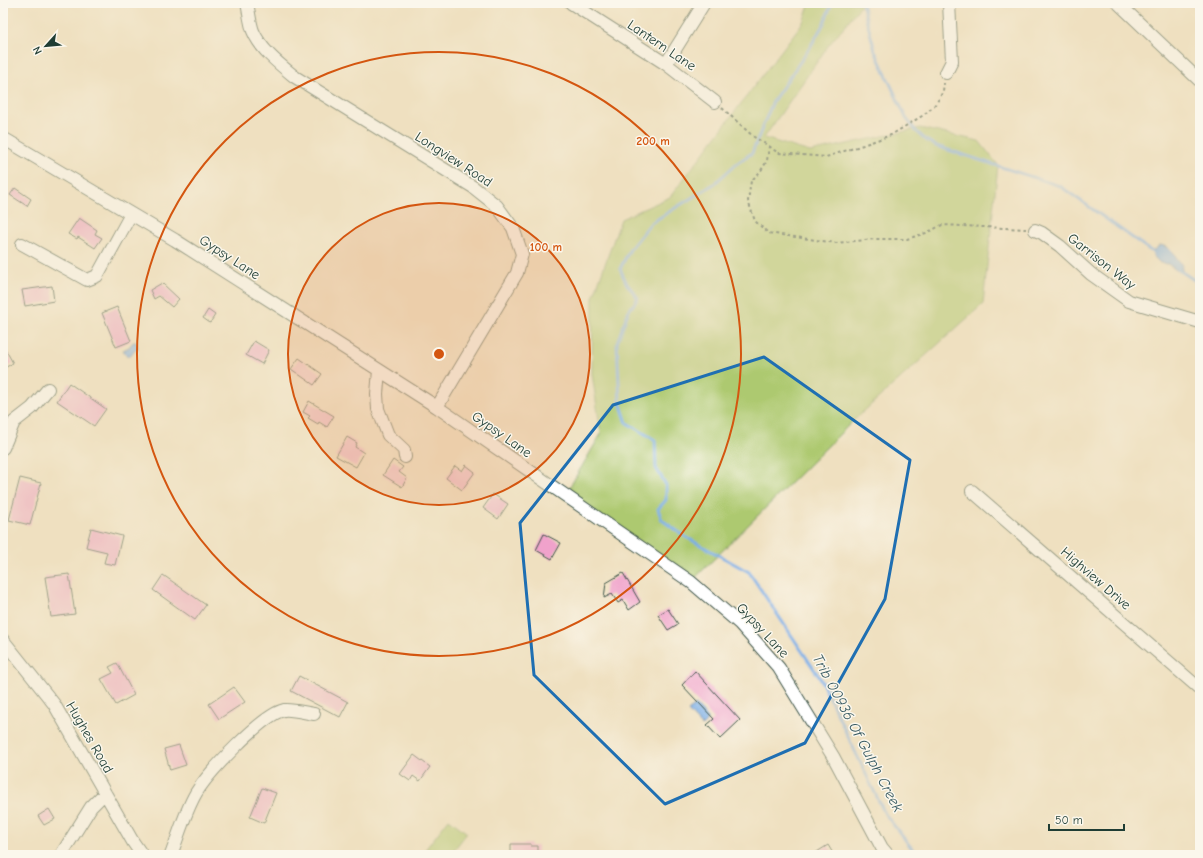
<svg xmlns="http://www.w3.org/2000/svg" width="1203" height="858" viewBox="0 0 1203 858" font-family="'Comic Neue',sans-serif">
  <style>
    .green { fill: #adc96f; stroke: #668352 }
    .water { fill: #7aaee8; stroke: #4c768e }
    .lines { fill: none; stroke-linecap: round; stroke-linejoin: round }
    .stream { stroke: #7aaee8; stroke-width: 3 }
    .building { fill: #f0a2cb }
    .minor-casing { stroke: #3e5549; stroke-width: 14 }
    .path { stroke: #3e5549; stroke-width: 2; stroke-dasharray: 3 3; stroke-linecap: butt }
    .minor { stroke: #fff; stroke-width: 12 }
    .marked { fill: none; stroke: #1f6fb2; stroke-width: 3; stroke-linejoin: round }
    .ring { fill: none; stroke: #d45610; stroke-width: 2 }
    .labels { text-anchor: middle; stroke-width: 3; stroke-linejoin: round; paint-order: stroke }
    .street-label { font-size: 14px; fill: #1f3d34; stroke: #fbf7ec }
    .water-label { font-size: 15px; font-style: italic; fill: #365961; stroke: #fbf7ec }
    .centre { fill: #d45610; stroke: #fbf7ec; stroke-width: 2 }
    .ring-label { font-size: 12px; text-anchor: middle; font-weight: bold; fill: #d45610; stroke: #fbf7ec; stroke-width: 3; stroke-linejoin: round; paint-order: stroke }
  </style>
  <rect width="100%" height="100%" fill="#fbf7ec"/>
  <filter id="ink" filterUnits="userSpaceOnUse"><feTurbulence type="fractalNoise" baseFrequency=".025" numOctaves="2"/><feDisplacementMap in="SourceGraphic" scale="8" xChannelSelector="R" yChannelSelector="G"/><feConvolveMatrix kernelMatrix="1 2 1 2 8 2 1 2 1" color-interpolation-filters="sRGB"/></filter>
  <filter id="wash" filterUnits="userSpaceOnUse"><feTurbulence type="fractalNoise" baseFrequency=".012" numOctaves="4" result="noise"/><feDisplacementMap in="SourceGraphic" scale="16" xChannelSelector="R" yChannelSelector="G"/><feGaussianBlur stdDeviation="0.9" result="paint"/><feColorMatrix in="noise" values="0 0 0 0 0 0 0 0 0 0 0 0 0 0 0 0 0 1.4 0 .05"/><feComposite in="paint" operator="in"/></filter>
  <g filter="url(#wash)">
    <rect width="100%" height="100%" fill="#efe0c0"/>
    <path class="green" d="M810,3h53l-35,43 -64,92 46,14 110,-24 59,13 19,24 -15,139 -130,117 -162,161 -126,-87 36,-61 -9,-60 1,-76 28,-79 49,-22 133,-175z
      M449,819l18,14 -17,22h-29z"/>
    <path class="water" d="M1160,245c10,1 16,12 22,20v6l-6,-1 -8,-6 -8,-1 -7,-7v-5z
      M133,342h3l2,6 -10,9 -5,-7 6,-3z
      M696,705l13,14 -7,7 -14,-15z"/>
    <g class="lines">
      <path class="stream" d="M832,3l-8,20 -15,26 -36,52 -21,52 -16,11 -22,20 -63,39 -21,26 -10,20 7,15 11,14 -10,14 -11,31 3,59 7,21 28,17 1,28 10,17v15l-8,9 4,11 22,16 65,36 71,106 65,136 32,41
        M862,3l13,48 31,67 10,13 10,9 10,6 124,40 95,68
        M1176,268l24,16"/>
    </g>
    <g id="blocks">
      <path class="building" d="M15,188l16,11 -4,7 -17,-11z
        M79,218l18,12 -2,4 7,4 -7,10 -17,-11 -1,2 -9,-5z
        M162,283l17,16 -7,8 -13,-11 -5,3 -4,-9z
        M52,286l2,15 -29,5 -3,-16z
        M117,307l14,34 -15,6 -14,-34z
        M208,310l7,5 -5,8 -7,-5z
        M254,341l15,9 -7,14 -16,-9z
        M3,345l10,18 -10,6z
        M299,358l23,16 -8,11 -23,-16z
        M69,383l37,26 -12,17 -37,-25z
        M309,401l25,15 -7,11 -8,-5 -1,2 -10,-6 2,-2 -7,-4z
        M347,437l10,6 -2,4 9,6 -8,14 -20,-11z
        M393,460l10,7 -4,5 8,6 -5,9 -19,-12z
        M466,465l9,7 -13,18 -16,-12 9,-12 7,5z
        M20,478l21,5 -11,42 -21,-5z
        M493,494l15,10 -10,15 -15,-11z
        M91,528l31,8 -7,29 -11,-2 3,-11 -21,-5z
        M544,534l17,9 -9,16 -16,-9z
        M623,573l17,29 -11,8 -6,-10 -5,3 -6,-9 -8,4 2,-15z
        M69,574l6,40 -24,3 -6,-40z
        M163,575l43,30 -11,15 -42,-30z
        M668,609l10,15 -10,6 -10,-15z
        M117,663l17,32 -18,10 -15,-26 12,-6 -4,-6z
        M695,671l45,49 -20,19 -13,-14 7,-6 -32,-34z
        M299,676l49,26 -8,15 -49,-26z
        M234,687l11,15 -26,17 -10,-15z
        M179,745l7,20 -16,5 -6,-21z
        M414,755l16,12 -10,14 -7,-5 -3,5 -10,-7z
        M262,788l14,5 -12,30 -14,-6z
        M49,809l6,10 -11,6 -6,-9z
        M511,844h20v2h7v9h-27z
        M828,845l6,10h-22z"/>
    </g>
  </g>
  <g filter="url(#ink)">
    <use href="#blocks" fill-opacity="0" stroke="#3e5549" stroke-width="1"/>
    <g class="lines">
      <defs>
        <path id="minor" d="M247,3c2,9 3,20 6,28 8,19 26,33 42,46l178,110 24,19 16,22 9,26 -5,19 -80,134
          M571,3l95,61 49,38
          M1118,3l82,78
          M666,64l38,-61
          M946,73l6,-12 -3,-58
          M3,138l172,102 262,167 254,175 49,42 39,44 55,90 48,90 6,7
          M1035,230l7,3 18,13 31,28 38,27 71,21
          M22,244l65,36 10,-4 34,-62
          M379,370l-2,24 1,15 10,26 16,15 1,7
          M3,448l11,-26 18,-14 16,-19
          M972,491l228,198
          M3,640l51,64 79,138 9,13
          M61,855l30,-48 14,-14
          M171,855c8,-21 14,-43 25,-62 12,-20 66,-78 88,-83 7,-1 23,3 30,4"/>
      </defs>
      <use href="#minor" class="minor-casing"/>
      <path class="path" d="M722,108l32,29 15,9 -2,15 -7,11 -9,9 -3,20 7,20 13,12 68,10 39,-4h32l19,-6 16,-8 84,4
        M769,146l9,7 48,4 37,-12 28,-10 31,-19 11,-9 6,-8 4,-8 1,-8"/>
      <use href="#minor" class="minor"/>
    </g>
  </g>
  <path d="M0 0H1203V858H0ZM764,357l146,103 -25,139 -80,144 -140,61 -131,-129 -14,-152 93,-118z" fill="#efe0c0" fill-opacity=".55" fill-rule="evenodd"/>
  <path class="marked" d="M764,357l146,103 -25,139 -80,144 -140,61 -131,-129 -14,-152 93,-118z"/>
  <circle cx="439" cy="354" r="151" fill="#d45610" fill-opacity=".12"/>
  <g class="ring">
    <circle cx="439" cy="354" r="151"/>
    <circle cx="439" cy="354" r="302"/>
  </g>
  <g class="labels">
    <g class="street-label">
      <text transform="translate(662 45) rotate(34)" y="5">Lantern Lane</text>
      <text transform="translate(454 159) rotate(33)" y="5">Longview Road</text>
      <text transform="translate(230 257) rotate(33)" y="5">Gypsy Lane</text>
      <text transform="translate(1102 261) rotate(38)" y="5">Garrison Way</text>
      <text transform="translate(502 434) rotate(35)" y="5">Gypsy Lane</text>
      <text transform="translate(1096 578) rotate(41)" y="5">Highview Drive</text>
      <text transform="translate(763 630) rotate(47)" y="5">Gypsy Lane</text>
      <text transform="translate(90 737) rotate(60)" y="5">Hughes Road</text>
    </g>
    <g class="water-label">
      <text transform="translate(858 733) rotate(62)" y="5">Trib 00936 Of Gulph Creek</text>
    </g>
  </g>
  <circle cx="439" cy="354" r="6" class="centre"/>
  <g class="ring-label">
    <text x="653" y="145">200 m</text>
    <text x="546" y="251">100 m</text>
  </g>
  <rect width="1203" height="858" fill="none" stroke="#fbf7ec" stroke-width="16"/>
  <g transform="translate(46 46) rotate(243)" stroke="#fbf7ec" stroke-width="3" paint-order="stroke">
  <path d="M0-3L7 15L0 10L-7 15Z" fill="#1f3d34"/>
  <text y="-6" font-size="11" font-weight="bold" text-anchor="middle" fill="#1f3d34">N</text>
  </g>
  <path d="M1049 824v6h75v-6" fill="none" stroke="#1f3d34" stroke-width="2"/>
  <text x="1055" y="824" font-size="12" fill="#1f3d34" stroke="#fbf7ec" stroke-width="3" paint-order="stroke">50 m</text>
</svg>
